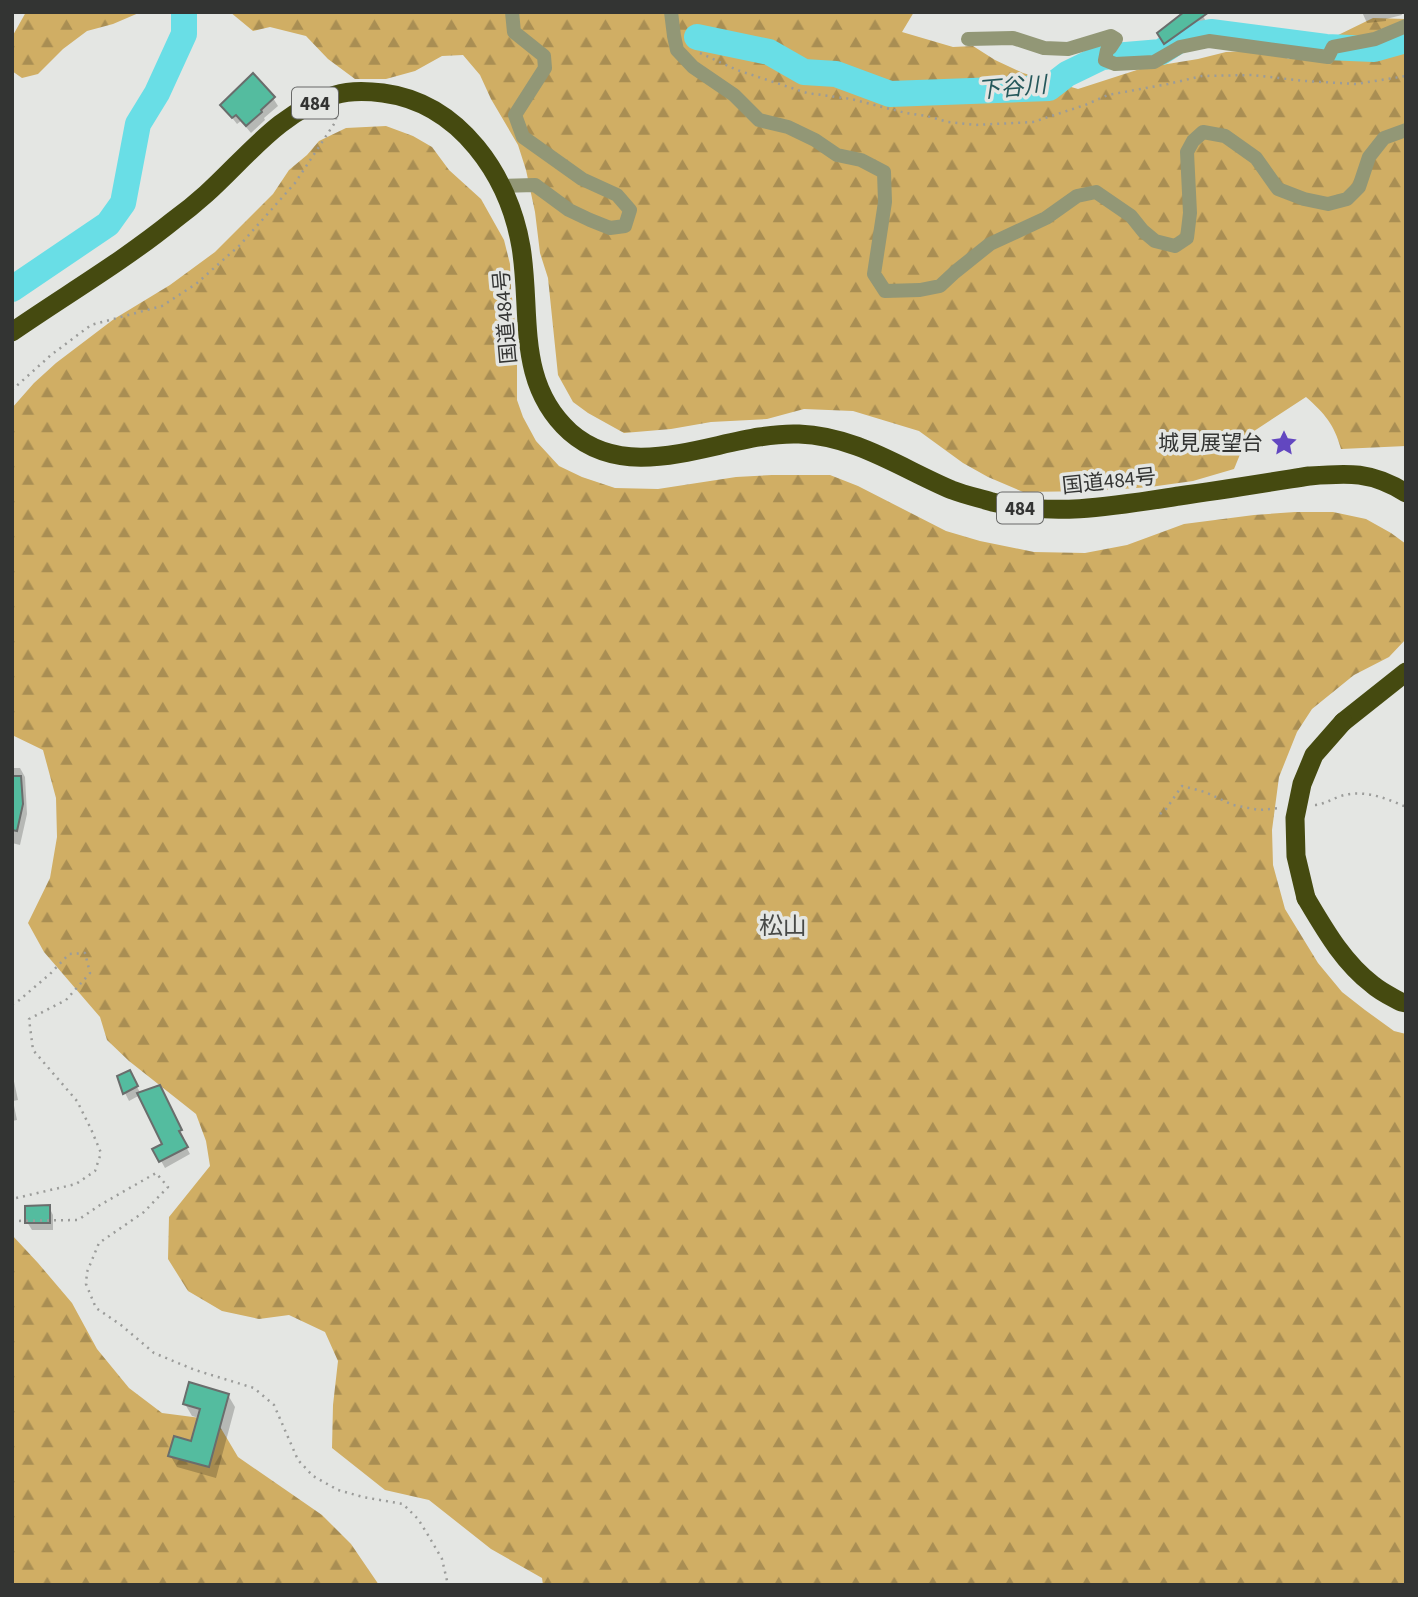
<svg xmlns="http://www.w3.org/2000/svg" width="1418" height="1597" viewBox="0 0 1418 1597" font-family="'Source Sans 3','Noto Sans JP',sans-serif">
  <style>
    .forest { fill: url(#forest-firs) }
    .shadow { fill: #0003 }
    .lines { fill: none; stroke-linecap: round; stroke-linejoin: round }
    .river { stroke: #69dee6; stroke-width: 26 }
    .building { fill: #54bc9f; stroke: #6a6d6c; stroke-width: 2 }
    .path { stroke: #9b9c9a; stroke-width: 2.5; stroke-dasharray: 2 5; stroke-linecap: butt }
    .minor { stroke: #929776; stroke-width: 14 }
    .trunk { stroke: #454a10; stroke-width: 19 }
    .trunk-bridge { stroke: #454a10; stroke-width: 19 }
    .labels { text-anchor: middle; stroke-width: 7; stroke-linejoin: round; paint-order: stroke }
    .shield { fill: #e4e6e3; stroke: #686968; stroke-width: 2 }
    .shield-label { font-size: 19px; font-weight: bold; fill: #333433 }
    .street-label { font-size: 21px; fill: #333433; stroke: #e4e6e3 }
    .poi-label { font-size: 21px; fill: #333433; stroke: #e4e6e3; text-anchor: end }
    .water-label { font-size: 23px; font-style: italic; fill: #25585b; stroke: #e4e6e3 }
    .quarter-label { font-size: 24px; fill: #474947; stroke: #e4e6e3 }
  </style>
  <defs>
    <pattern id="forest-firs" width="22" height="20" patternUnits="userSpaceOnUse" patternTransform="scale(1.75)"><rect width="22" height="20" fill="#d0ae64"/><path d="M5 1l3.5 6h-7zM16 11l3.5 6h-7z" fill="#a98e53"/></pattern>
  </defs>
  <rect width="100%" height="100%" fill="#e4e6e3"/>
  <path class="forest" d="M26,12h115l-28,12 -26,7 -24,18 -25,25 -16,4 -10,-7v-34z
    M230,12h684l-12,20 51,15 20,-1 22,14 28,13 55,16 65,-21 55,-9 28,-7 41,-2 22,9 84,-41 33,1v427l-65,3c-7,-25 -16,-35 -35,-52l-58,38 -14,34 -41,12 -43,6 -56,4 -71,1 -35,-15 -25,-14 -44,-32 -66,-20 -49,-2 -37,10 -56,3 -40,7 -47,4 -36,-20 -15,-11 -15,-27 -10,-97 -8,-25 -5,-41 -9,-42 -8,-25 -27,-46 -11,-24 -17,-20 -21,1 -27,15 -29,8h-31l-27,-20 -22,-23 -36,-9 -17,4z
    M386,126l27,10 19,11 17,23 32,29 23,41 6,24 1,25 6,51v60l6,17 13,24 23,25 23,11 33,11 43,1 78,-12 36,-2h58l28,11 88,45 34,10 54,11 51,1 42,-8 57,-21 70,-9 41,-3h38l33,7 25,14 15,11v95l-17,18 -35,18 -42,34 -15,23 -18,45 -7,53 1,35 12,44 33,54 24,29 23,18 29,21 12,3v551h-863l-1,-7 -51,-29 -62,-49 -44,-10 -53,-42 1,-43 5,-44 -13,-29 -36,-17 -30,4 -37,-8 -34,-20 -20,-32 1,-42 41,-51 -4,-25 -10,-27 -67,-53 -22,-21 -7,-23 -56,-65 -16,-29 22,-45 7,-41 -1,-39 -13,-48 -31,-15v-327l22,-25 22,-20 58,-44 56,-34 45,-33 58,-58 16,-24 18,-15 12,-14 27,-13z
    M12,1235l26,28 34,40 25,46 32,39 33,25 54,7 22,37 84,58 29,29 28,41h-367z"/>
  <path class="shadow" d="M1362,12h39l1,3 -16,4v2l-19,2z
    M1203,16l4,7 -8,8 -29,19 -11,-17z
    M273,98l5,8 -14,12 1,2 -14,13 -10,-12 -4,3 -15,-19z
    M12,768h8l5,9 2,37 -7,31 -8,-2z
    M12,1072l6,28 -5,1 4,19 -5,1 2,18h-2z
    M129,1073l12,21h22l21,44 -2,1 8,15 -25,14 -10,-18 9,-5 -24,-50 -11,6 -4,-8 -6,-16z
    M49,1207l4,8v15h-21l-5,-8z
    M228,1395l7,12 -19,71 -39,-11 -7,-12 22,-12 7,-25 -7,-2 -7,-12z"/>
  <g class="lines">
    <path class="river" d="M697,37l72,15 35,20 32,2 54,20 159,-6 18,-14 35,-17 59,-5 23,-15 27,-5 115,15 48,2 32,-9
      M12,289l96,-65 15,-21 15,-79 19,-31 27,-59v-22"/>
  </g>
  <path class="building" d="M1184,12h25l-45,32 -7,-11z
    M253,73l22,24 -14,13 1,2 -16,14 -10,-11 -4,3 -12,-13z
    M12,776h9l2,28 -6,27 -5,-1z
    M130,1070l8,16 -15,8 -6,-18z
    M160,1085l22,45 -3,1 9,16 -29,15 -7,-13 10,-5 -25,-51z
    M50,1205v18h-25v-17z
    M189,1382l40,12 -20,73 -41,-11 6,-20 17,5 9,-32 -17,-5z"/>
  <g class="lines">
    <path class="path" d="M700,53l37,17 70,23 44,6 55,14 21,3 21,6 27,3 58,-3 52,-17 23,-10 60,-11 34,-8 50,-1 53,6 51,3 50,-8
      M12,390l39,-35 40,-30 71,-19 34,-22 44,-39 55,-62 41,-62v-9
      M1315,805c10,-1 17,-6 26,-9 22,-7 45,2 65,11
      M1160,814l6,-5 16,-23 23,6 28,13 26,5 22,-2
      M12,1004l5,-2 33,-28 19,-20 16,-1 5,20 -24,27 -37,19 4,31 44,51 14,28 10,24 -6,18 -19,13 -64,15
      M12,1221l66,-1 22,-15 56,-32 12,14 -24,25 -45,31 -12,29 -1,12 10,24 25,17 33,28 41,17 59,18 20,17 24,55 15,16 25,14 25,7 40,7 15,15 10,16 14,24 6,26"/>
    <path class="minor" d="M671,12l3,24 3,14 16,17 41,28 25,25 29,7 27,13 22,15 24,5 23,12 1,30 -11,72 11,17 35,-1 20,-4 15,-14 35,-28 56,-26 31,-22 19,-4 35,24 12,15 12,10 20,5 12,-8 3,-25 -3,-61 6,-11 10,-9 22,4 31,22 22,31 26,10 24,5 19,-5 12,-12 10,-30 15,-19 22,-8
      M968,39l45,-1 31,10 24,1 43,-13 5,3 -6,9 -3,2 -2,10 10,4 39,-2 26,-15 29,-6 119,16 5,-10 42,-8 31,-13
      M503,186l32,-1 34,25 21,10 20,8 15,-2 5,-16 -13,-15 -35,-16 -59,-42 -8,-22 30,-47 -1,-12 -30,-24 -2,-20"/>
    <path class="trunk" d="M12,332c55,-38 110,-70 162,-112 11,-8 22,-17 32,-26 40,-36 74,-83 129,-99 16,-5 32,-4 48,-2 77,10 126,83 138,154 11,66 -6,135 49,185 65,57 155,-1 229,2 57,2 103,35 153,56 13,5 27,8 40,12 63,15 123,4 187,-6 43,-6 86,-13 130,-20 39,-3 62,-5 97,17
      M1343,722l63,-50
      M1306,898c19,32 37,64 67,87 8,7 19,12 28,17l5,1"/>
    <path class="trunk-bridge" d="M1306,898l-10,-42 -1,-38 7,-34 12,-29 29,-33"/>
  </g>
  <defs>
    <symbol id="sight-bare" viewBox="-9 -9 18 18"><path d="M0-6L1.8-2.2L6-1.7L2.9 1.2L3.7 5.4L0 3.3L-3.7 5.4L-2.9 1.2L-6-1.7L-1.8-2.2Z" fill="#6247c0" stroke="#e4e6e3" stroke-width="2.5" paint-order="stroke"/></symbol>
  </defs>
  <g fill-rule="evenodd">
    <use href="#sight-bare" x="1265" y="424" width="38" height="38"/>
  </g>
  <g class="labels">
    <g class="shield">
      <rect x="292" y="87.5" width="46" height="31" rx="5"/>
      <rect x="997" y="492.5" width="46" height="31" rx="5"/>
    </g>
    <g class="shield-label">
      <text x="315" y="110">484</text>
      <text x="1020" y="515">484</text>
    </g>
    <g class="street-label">
      <text transform="translate(505 317) rotate(-95)" y="7">国道484号</text>
      <text transform="translate(1109 481) rotate(-6)" y="7">国道484号</text>
    </g>
    <g class="poi-label">
      <text x="1263" y="450">城見展望台</text>
    </g>
    <g class="water-label">
      <text transform="translate(1012 87) rotate(-5)" y="8">下谷川</text>
    </g>
    <g class="quarter-label">
      <text x="783" y="934">松山</text>
    </g>
  </g>
  <rect width="1418" height="1597" fill="none" stroke="#333433" stroke-width="28"/>
</svg>
